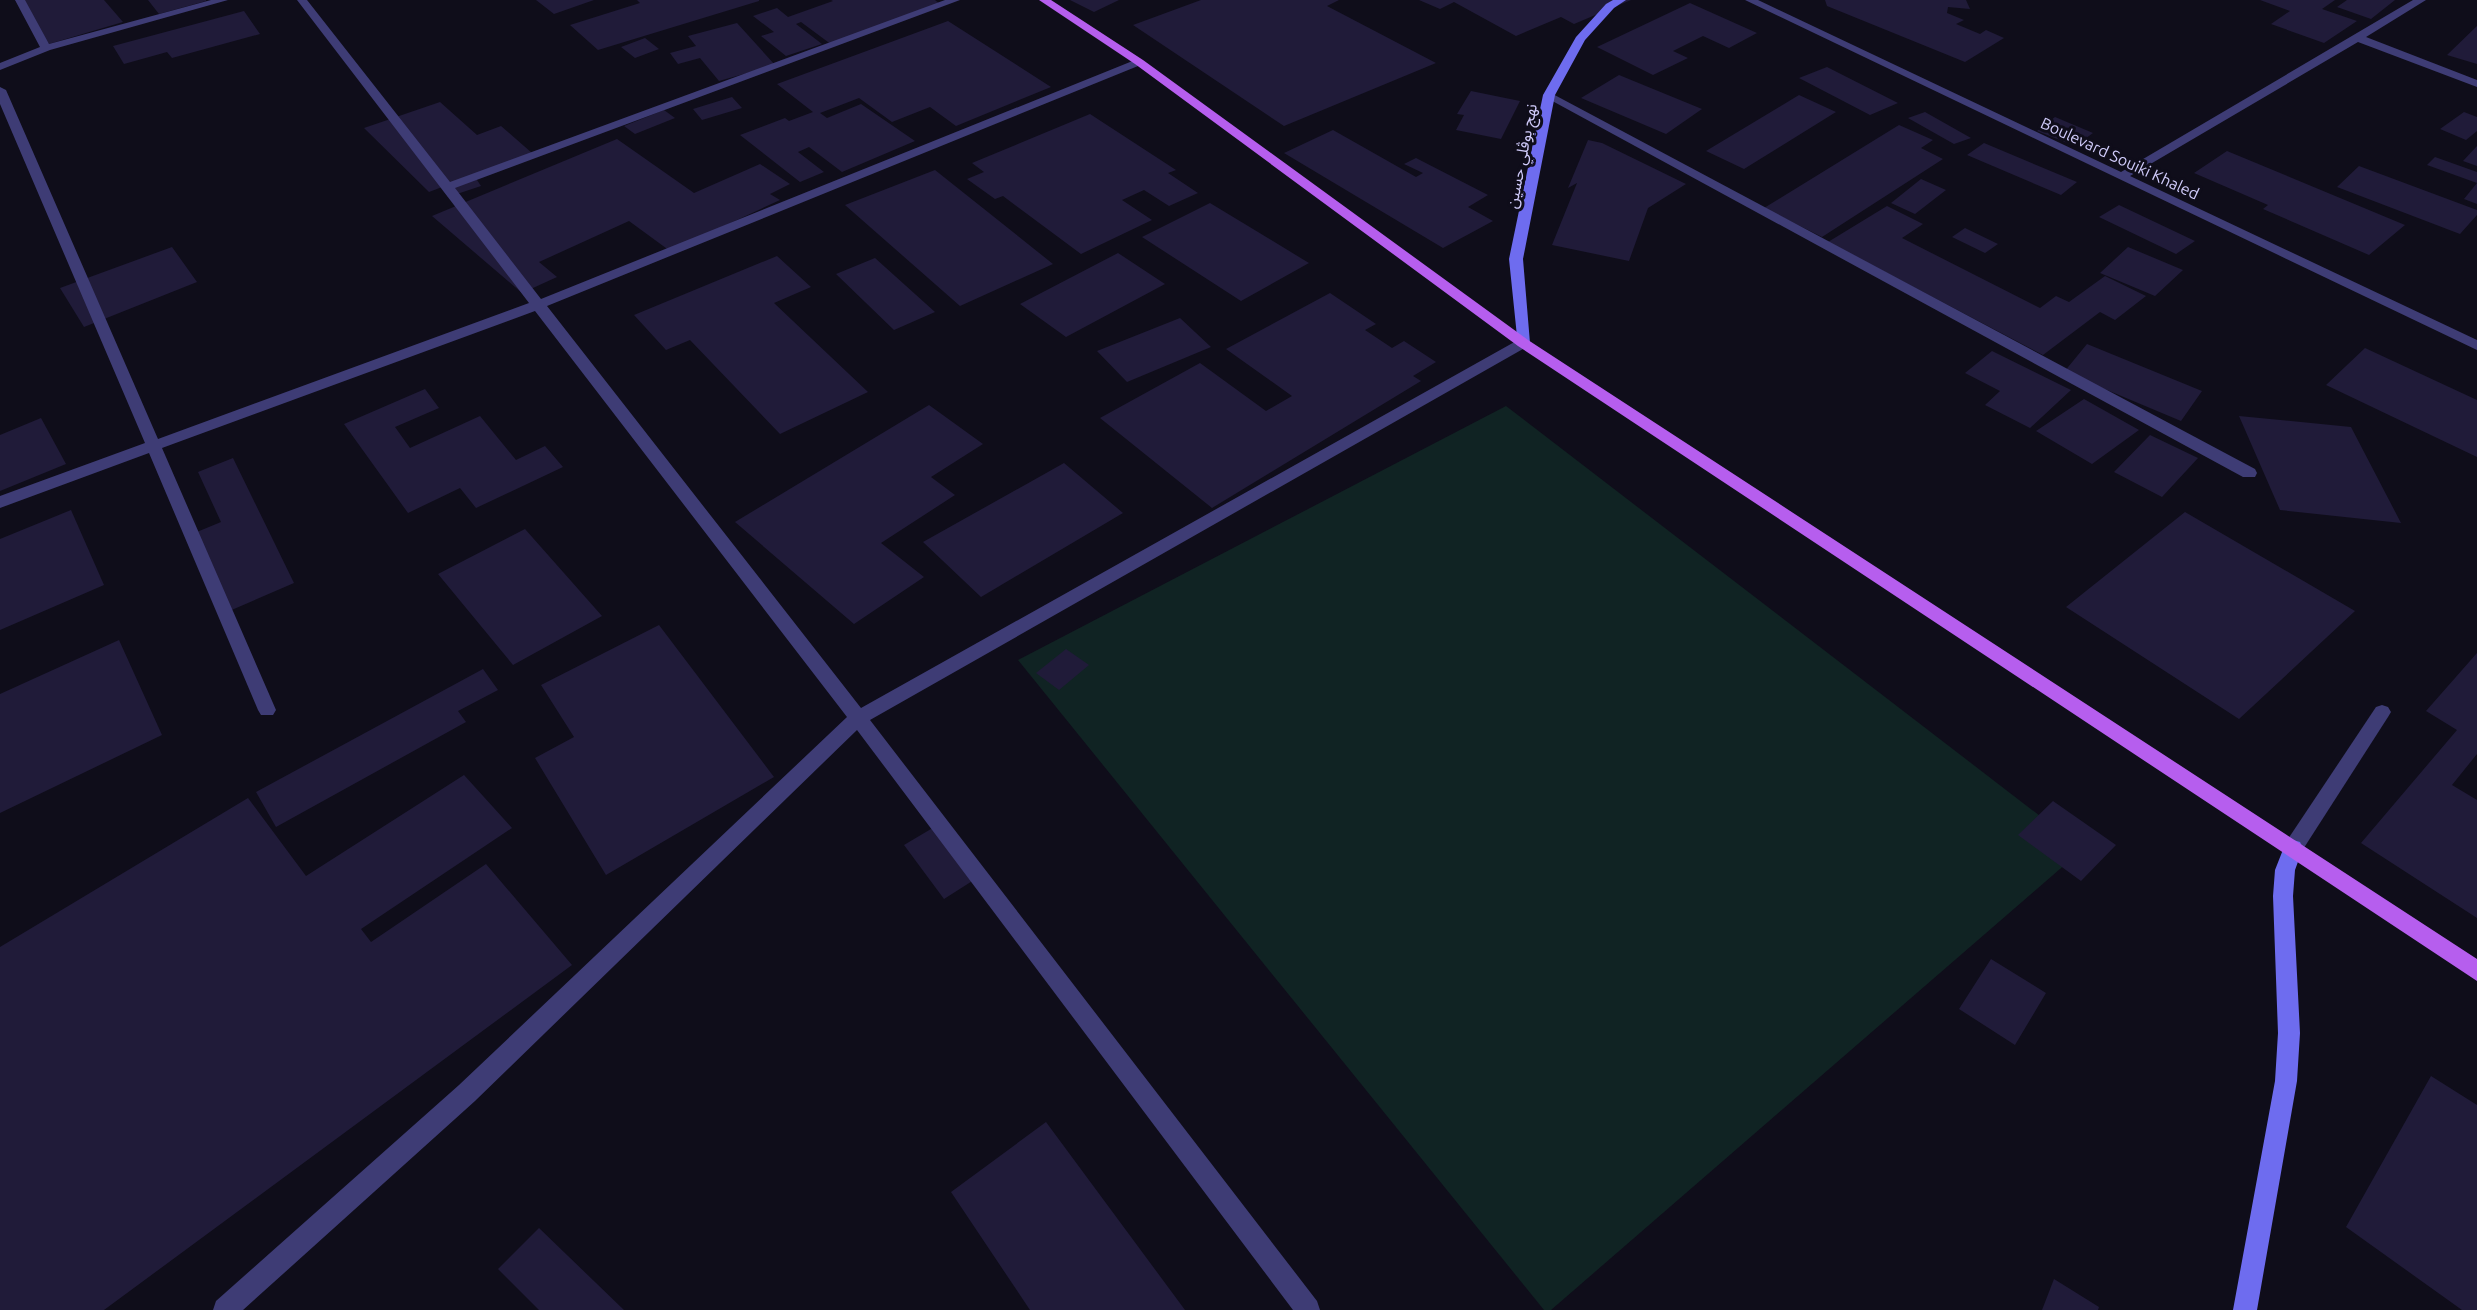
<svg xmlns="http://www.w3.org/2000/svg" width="2477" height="1310" viewBox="0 0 2477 1310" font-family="Ubuntu,'Noto Sans Arabic',sans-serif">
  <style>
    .green { fill: #102323 }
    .building { fill: #201b39 }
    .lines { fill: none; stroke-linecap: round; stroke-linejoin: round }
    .lane { fill: #3e3c75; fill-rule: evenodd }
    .street { fill: #3e3c75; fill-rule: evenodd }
    .secondary { fill: #6e6cef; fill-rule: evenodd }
    .primary { fill: #b65eee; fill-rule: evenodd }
    .labels { text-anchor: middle; stroke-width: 6; stroke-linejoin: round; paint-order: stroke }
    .far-street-label { font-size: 16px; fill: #d0cbfa; stroke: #0f0d1a }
  </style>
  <rect width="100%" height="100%" fill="#0f0d1a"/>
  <path class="green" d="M1506,406l577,443 -532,461h-7l-526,-650z"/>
  <path class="building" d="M15,0h89l19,22 -74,22z
    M148,0h58v1l-47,13z
    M536,0h58l-40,14z
    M637,0h122v1l-161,49 -28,-25 70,-22z
    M831,0h104l5,4 -108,41 -31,-23 -5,2 26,20 -36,12 -25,-20 13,-4 -21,-16 24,-8 11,9 45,-16z
    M1070,0h49l-25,12z
    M1201,0h138l-12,6 109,57 -152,63 -151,-101z
    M1419,0h212l-57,24 -13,-7 -45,19 -62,-34 -14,7z
    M1825,0h141l4,9 -22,-2 -1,6 17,7 -8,4 24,10 6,-4 18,8 -39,24 -138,-56z
    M2260,0h75l-13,9 35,12 -33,22 -53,-19 19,-13z
    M2347,0h48l-24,19 -34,-12z
    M1690,3l67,30 -28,15 -26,-12 -30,15 15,7 -35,17 -56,-28z
    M244,11l16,23 -88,24 -5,-6 -43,12 -11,-18z
    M948,21l103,66 -95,39 -26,-19 -38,15 -33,-24 -39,15 7,5 34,-14 54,37 -73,31 -33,-25 -11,5 26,20 -24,10 -60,-47 45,-17 4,3 24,-9 -36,-28z
    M737,23l38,42 -56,16 -19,-23 -22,6 -8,-11 26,-7 -8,-10z
    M2477,26v38l-30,-9z
    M645,38l14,11 -24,9 -14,-11z
    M1827,67l71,36 -28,12 -71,-37z
    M1619,75l83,34 -36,25 -85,-36z
    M1471,91l49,10 -19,38 -45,-9 8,-15 -7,-1z
    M1799,95l37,17 -92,57 -38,-18z
    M732,97l10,11 -40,12 -9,-11z
    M440,102l37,33 24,-9 31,27 -103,39 -65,-64z
    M664,110l11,8 -40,16 -11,-8z
    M1925,112l46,26 -17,6 -46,-26z
    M2464,112l13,5v14l-11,9 -26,-11z
    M1090,114l86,56 -8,3 30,20 -29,13 -25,-16 -22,10 30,20 -71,34 -78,-58 -8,3 -28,-20 17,-7 -12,-9z
    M2055,117l38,16 -18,13 -38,-15z
    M1899,125l34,15 -12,8 22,11 -121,78 -58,-29z
    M1333,130l83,47 7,-4 -19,-9 12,-6 72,37 -20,12 25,14 -50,27 -159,-95z
    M617,139l77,54 66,-29 30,20 -20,10 10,6 -110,51 -41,-30 -90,41 18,15 -35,16 -90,-77z
    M1588,140l14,3 84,41 -38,24 -19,53 -77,-16 25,-62 -9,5z
    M1984,143l93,39 -16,13 -94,-40z
    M2477,146v20l-14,-5z
    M2227,151l178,74 -36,30 -106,-46 5,-4 -74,-32z
    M2435,157l42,15v32l-13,-5 13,-16 -50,-18z
    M2359,166l118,44v5l-17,19 -123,-47z
    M935,170l118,94 -93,42 -115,-101z
    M475,177l6,9 -33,11 -6,-8z
    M1921,179l25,11 -31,24 -24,-11z
    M1210,203l99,60 -68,38 -99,-64z
    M2119,205l76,36 -19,13 -77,-37z
    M1887,206l36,18 -21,14 138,70 16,-12 13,6 36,-26 41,20 -31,24 -15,-8 -57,43 -215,-113z
    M1965,228l33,16 -13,9 -33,-16z
    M172,247l25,35 -113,45 -24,-39z
    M2128,247l55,23 -28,26 -55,-23z
    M1118,253l47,31 -99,53 -46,-33z
    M777,256l34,31 -37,16 94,89 -88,42 -90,-94 -24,10 -32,-35z
    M875,258l60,54 -41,18 -58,-56z
    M1330,293l46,31 -11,6 27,18 12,-7 32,21 -23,14 8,5 -209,127 -112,-90 100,-55 66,48 26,-15 -66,-47z
    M1180,318l31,29 -84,35 -30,-31z
    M2087,344l115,47 -21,30 -117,-49z
    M2365,348l112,52v57l-151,-72z
    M1992,351l79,39 -41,38 -45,-23 15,-14 -35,-18z
    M425,389l14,19 -44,19 15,21 70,-32 36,44 29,-14 18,21 -87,41 -16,-20 -52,25 -64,-89z
    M2084,399l55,31 -47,34 -56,-33z
    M929,405l54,39 -52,33 24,18 -74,48 43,34 -70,47 -119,-102z
    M2239,416l112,11 50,96 -121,-13z
    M41,418l25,46 -66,27v-56z
    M2150,435l48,23 -36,39 -48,-25z
    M233,458l61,125 -67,29 -35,-78 29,-12 -23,-50z
    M1064,463l59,50 -142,84 -58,-55z
    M71,510l33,75 -104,45v-91z
    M2185,512l170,99 -116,108 -173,-112z
    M525,529l77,87 -89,49 -75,-91z
    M659,625l115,152 -168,98 -71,-117 39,-21 -33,-52z
    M119,640l43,95 -162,78v-119z
    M1066,649l23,16 -30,25 -23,-17z
    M2477,653v101l-25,31 25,15v118l-116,-75 96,-113 -31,-19z
    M483,669l15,21 -40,21 8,11 -190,105 -20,-35z
    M464,775l48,53 -151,101 10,13 115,-78 86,101 -468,345h-104v-363l248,-149 58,78z
    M2053,801l63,44 -35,36 -63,-46z
    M936,826l41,52 -33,21 -40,-54z
    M1991,959l55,34 -31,52 -56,-36z
    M2431,1076l46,29v205h-15l-116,-83z
    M1046,1122l139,188h-155l-79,-118z
    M539,1228l85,82h-85l-41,-41z
    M2054,1279l45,28 -1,3h-56z"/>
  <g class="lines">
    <path class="lane" d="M2382,705l6,2 3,5 -3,5 -88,137 -7,2 -7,-2 -3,-6 3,-6 90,-135z"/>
    <path class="street" d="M15,0h10l24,44 162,-44h17l-178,50 -50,20v-7l40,-16z
      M297,0h10l143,182 495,-182h15l-505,188 86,111 594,-239h8v4l-596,242 314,402 657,-368h10v6l-658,374 447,581 3,9h-27l-436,-580 -382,371 -232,209h-30l3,-9 243,-216 388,-368 -312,-406 -373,137 114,262 -3,5h-12l-3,-5 -109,-257 -149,55v-12l145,-53 -145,-339v-17l6,3 152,349 371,-136z
      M1745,0h13l363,172 292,-172h13l-60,37 111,43v7l-119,-45 -228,134 347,164v10z
      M1549,92l706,377 2,4 -2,4h-12l-698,-380 -2,-2z"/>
    <path class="secondary" d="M1613,0h13l-12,8 -29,32 -30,55 -32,164 7,84 -2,3h-10l-9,-87 34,-164 33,-58 30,-33z
      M2293,840l7,2 3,6 -8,22 -2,26 7,137 -3,48 -40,229h-24l42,-229 3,-48 -5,-137 2,-26 11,-28z"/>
    <path class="primary" d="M1039,0h12l92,60 385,280 949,619v22l-959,-635 -383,-282z"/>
  </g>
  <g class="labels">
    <g class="far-street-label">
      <text transform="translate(1521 156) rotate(-79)" y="6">نهج بوڨلي حسين</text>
      <text transform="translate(2120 158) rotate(25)" y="6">Boulevard Souiki Khaled</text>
    </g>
  </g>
</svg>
